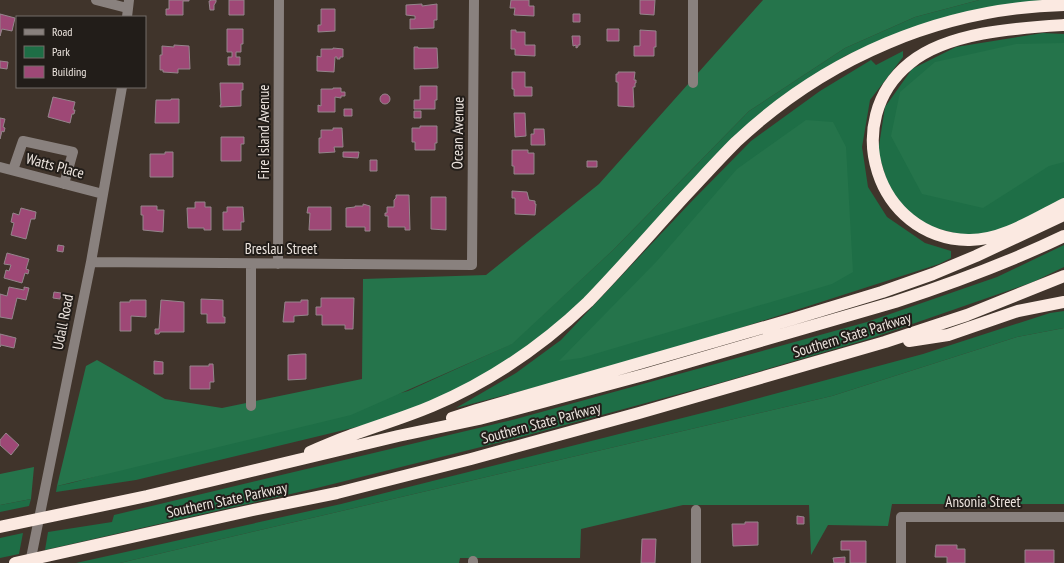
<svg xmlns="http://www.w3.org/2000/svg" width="1064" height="563" viewBox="0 0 1064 563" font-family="'PT Sans Narrow',sans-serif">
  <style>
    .green { fill: #1e6e46 }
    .forest { fill: #25744b }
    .building { fill: #9e4876; stroke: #95858c }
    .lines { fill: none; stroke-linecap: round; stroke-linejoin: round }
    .minor { stroke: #89817e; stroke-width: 10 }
    .highway { stroke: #fbe9e1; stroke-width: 12 }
    .labels { text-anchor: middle; stroke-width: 4; stroke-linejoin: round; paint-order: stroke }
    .street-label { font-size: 15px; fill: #ece4de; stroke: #221d19 }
  </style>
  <rect width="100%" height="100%" fill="#40342b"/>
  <path class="green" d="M979,0h83l-151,28 -66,28 -65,42 -170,177 -66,64 -88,55 -87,30 -233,56 -80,12 1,-6 14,-3 337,-92 103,-47 102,-94 136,-139 96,-63 70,-31z
    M1043,33l21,1v166l-67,33 -27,4 -47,-12 -32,-31 -13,-42 7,-45 27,-38 44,-22z
    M903,51v6l-33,43 -8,47 6,40 19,30 38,26 26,8v7l-12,6 -205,66 -171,50 -107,28 60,-35 45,-33 130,-138 60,-61 69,-50 51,-31 5,5z
    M1064,245v22l-31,15 -161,56 -149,44 -202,55 -204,51 -272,62 3,-18 64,-10 2,-7 402,-96 351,-97 130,-45z
    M1064,311v17l-47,9 -185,59 -712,167h-44l265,-59 381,-96 201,-54 127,-41z
    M31,499l-2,7 -29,6v-7z
    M23,533l-4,21 -19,4v-20z"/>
  <path class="forest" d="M763,0h216l-64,17 -70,31 -96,63 -136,139 -101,94 -161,71 -294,71 29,-120 11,-6 68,39 57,9 140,-29 1,-100 123,-4 113,-91z
    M1064,43v119l-15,4 -66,42 -61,-14 -31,-58 9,-44 35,-30 81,-18z
    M806,120l27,2 13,25 7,125 -21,12 -251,74 -22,3 98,-100 80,-92z
    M1064,328v176h-172l-4,22 -60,-1 -17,30 -2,-50h-126l-102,24 -1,29h-120l-1,5h-339l712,-167 185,-59z
    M34,467l-3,32 -31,6v-31z"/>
  <path class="building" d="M169,0h20v1h-6v14h-17v-6h3z
    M212,0h4v2l-2,3v5h-4l-1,-9z
    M229,0h15v15h-15z
    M511,0h18v6h5v10l-20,-1 1,-7h-5z
    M640,0h15l-1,15 -14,-1z
    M422,4v2l15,-2v16h-3v8l-24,1v-10h5v-3l-9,-1v-10z
    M321,9h14v22l-17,1v-7h3z
    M0,14l15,4 -3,13 -10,-2 -2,7z
    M573,14h7v8h-7z
    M227,29h16v15h-2v8h-5v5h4v8h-12v-8h4v-5h-5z
    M607,29h12v12h-12z
    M511,30h5v2h9v13h10v11l-20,-1v-6h-4z
    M640,30l16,1v16h-2v9h-20v-10h6z
    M572,36h8v9h-2v2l-2,1v-3l-3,1z
    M174,45l15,1 1,23h-12v4l-15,-1v-2h-3v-15h2v-9l12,1z
    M414,47h4v1h19l1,20 -24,1z
    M333,48l10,1v8h-3v2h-3v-2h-2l-1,15 -17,-1v-15l4,1v-8h12z
    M0,61l8,1 -1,7 -7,-1z
    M512,72h13v15h7v9h-18v-7h-2z
    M618,72h17l-1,8h2v3h-1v4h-2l1,20 -16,-1v-24h-2v-8h2z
    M220,83h23v7h-2v16l-21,1v-2h1z
    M420,86h17v14h-2v9h-21v-9h6z
    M333,88h8v4h4v4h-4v2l-6,-1v15h-17v-7l3,1v-17h12z
    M380 99a5 5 0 1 1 10 0a5 5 0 1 1-10 0Z
    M53,97l22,5 -2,8h2l-1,4h-2l-2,9 -22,-6z
    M171,99h8v24h-24l1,-23h15z
    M344,109h8v7h-8z
    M414,111h7v7h-7z
    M514,113h11l1,23 -11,1z
    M0,118l5,1 -2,8 2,1 -1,4 -2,-1 -2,8z
    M420,126h17v17h-2v7h-20v-8h-3v-14h8z
    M333,128h9l1,19h-9l1,5 -16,1v-15h2v-8h12z
    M534,129h10l1,16h-14v-11h3z
    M221,137h23v7h-3v17h-20z
    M512,150h16v3h6v21h-20v-8h-2z
    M165,152h8v25h-23v-23h15z
    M343,152h16l-1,6 -15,-1z
    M370,160h7v11h-7z
    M587,161h10v6h-10z
    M512,191l15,1 2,8 6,1v3h1l-1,11 -20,-1v-16h-3z
    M396,195h13l1,35h-5v-3h-17v-11h-3v-3h2v-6h7v-7l2,-2z
    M431,197h15v33l-15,-1z
    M195,202h10v5h6v23h-7v-2h-16l-1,-20h8z
    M363,204l7,2v25h-5v-4h-19v-19l9,-1v-1h8z
    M141,206h16v4h7l-1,22 -20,-2v-15h-2z
    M227,207h16l1,15h-3v8h-18v-18h4z
    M308,207h23v23h-22l1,-17h-3z
    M21,208l15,4 -1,7h-4l-5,20 -15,-4 3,-12 -3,-1 2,-9 6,2z
    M58,245l6,1 -1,6 -6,-1z
    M7,253l22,6 -3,10 3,1 -1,4 -3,-1 -3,10 -18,-5 2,-8 3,1 2,-6 -7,-1z
    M9,287l15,3v-3l5,1 -3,12 -9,-2 -5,21 -12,-2v-23l7,2z
    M54,292l7,1 -1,6 -7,-1z
    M321,298h33l-1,31h-8v-4h-23v-10h-6v-8h5z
    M201,299l22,1v17h2v6h-18v-9h-6z
    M130,300h16v17l-15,-1v15h-11v-29h10z
    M161,300l23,2v30h-24l-1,2h-4v-5h4z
    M301,300h7v15l-14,1v6h-11l2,-20h16z
    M0,334l16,4 -2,10 -13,-3 -1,2z
    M302,354h4v25l-18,1v-25z
    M154,361l9,1v12h-9z
    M209,364h4l1,18h-4v7h-20v-23h19z
    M6,433l13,12 -8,10 -11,-10v-5z
    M797,516l7,1v7h-7z
    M745,522h13v23l-25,1 -1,-22h13z
    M642,539h14l-1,24h-14z
    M841,541h25v22h-16v-13h-9z
    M936,545h21v4h8v14h-18v-6h-12z
    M1025,550h29v13h-29z
    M845,557v6h-11l-1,-5z"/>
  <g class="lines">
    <path class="minor" d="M96,0l31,8
      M693,0v83
      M127,17l2,-17
      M0,167l103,27
      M13,170l10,-29 50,11 -9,32
      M91,262l381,3 2,-265
      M278,264l1,-264
      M251,406v-142
      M696,510v53
      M473,561v2
      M30,563l61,-301 31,-175
      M901,563v-46h163"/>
    <path class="highway" d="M1064,25c-47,3 -116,7 -154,38 -71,57 -34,175 58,177 33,1 68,-22 96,-36
      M909,341l39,-6 70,-24 46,-9
      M452,418l25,-8 316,-91 89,-27 51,-18 43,-18 88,-41
      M310,452c14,-6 28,-12 42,-17 27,-10 54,-18 80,-29 59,-25 110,-60 156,-104 33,-34 64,-70 96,-105 17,-18 34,-37 52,-55 89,-84 205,-134 328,-137
      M0,527l147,-31 251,-60 81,-17 168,-45 248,-72c58,-19 115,-40 169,-66
      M15,563l238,-53 84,-17 134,-34 168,-46 246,-71 82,-27 97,-39"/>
  </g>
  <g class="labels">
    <g class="street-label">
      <text transform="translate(264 132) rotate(-90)" y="5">Fire Island Avenue</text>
      <text transform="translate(458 133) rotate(-89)" y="5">Ocean Avenue</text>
      <text transform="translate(55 166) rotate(15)" y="5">Watts Place</text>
      <text x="281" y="254">Breslau Street</text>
      <text transform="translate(63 322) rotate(-79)" y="5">Udall Road</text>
      <text transform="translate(852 335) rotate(-17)" y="5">Southern State Parkway</text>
      <text transform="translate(541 423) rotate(-15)" y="5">Southern State Parkway</text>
      <text transform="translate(227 500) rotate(-12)" y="5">Southern State Parkway</text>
      <text x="983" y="507">Ansonia Street</text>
    </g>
  </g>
  <rect x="16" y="16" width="130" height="72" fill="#221d19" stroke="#736d68"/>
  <rect x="24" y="29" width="20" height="6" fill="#89817e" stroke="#736d68"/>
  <text x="52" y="36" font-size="12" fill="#ece4de">Road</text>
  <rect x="24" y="46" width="20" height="12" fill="#1e6e46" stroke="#736d68"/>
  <text x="52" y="56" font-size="12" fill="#ece4de">Park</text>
  <rect x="24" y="66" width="20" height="12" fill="#9e4876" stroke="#736d68"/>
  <text x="52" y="76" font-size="12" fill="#ece4de">Building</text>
</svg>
